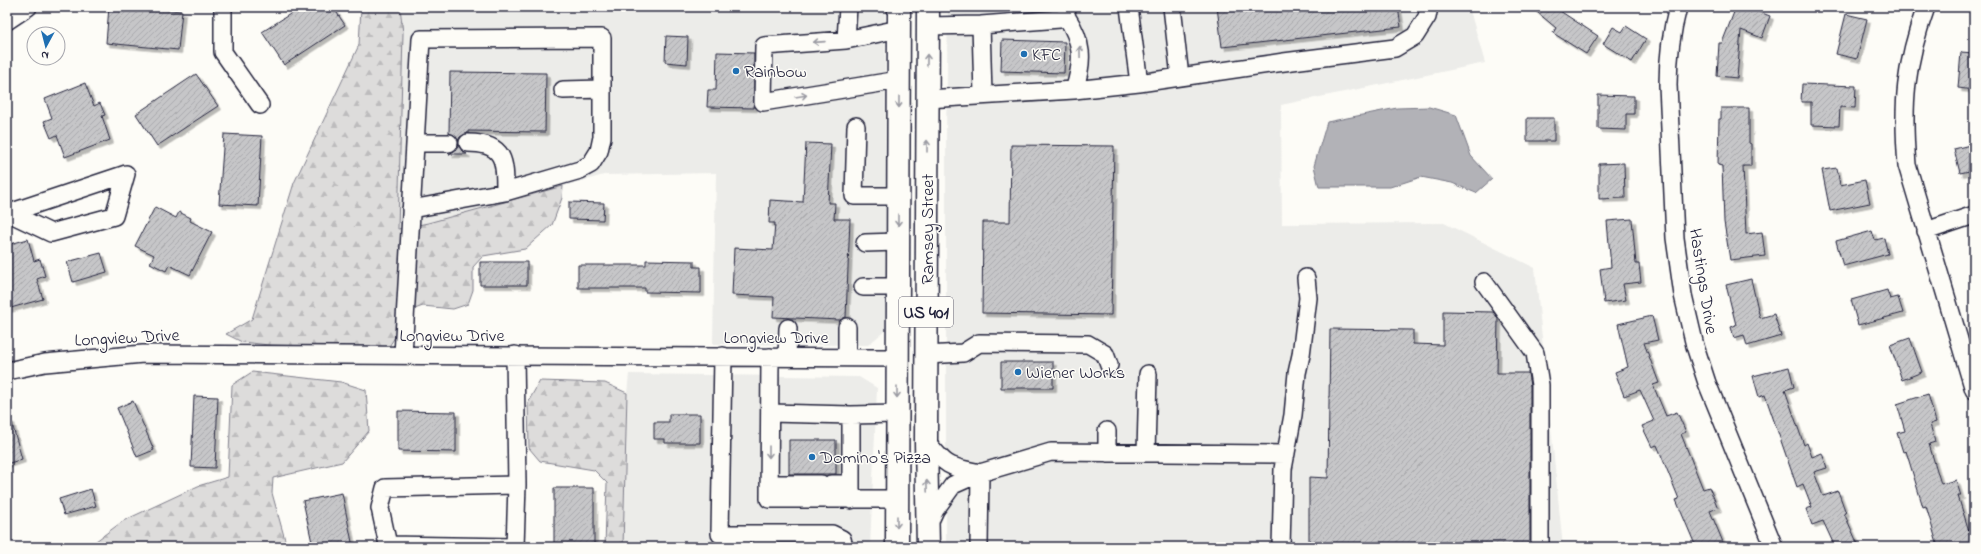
<svg xmlns="http://www.w3.org/2000/svg" width="1981" height="554" viewBox="0 0 1981 554" font-family="'Indie Flower',sans-serif">
  <style>
    .built { fill: #ecece9 }
    .forest { fill: url(#forest-firs); stroke: #807f8b }
    .water { fill: #b2b2b7; stroke: #787885 }
    .building { fill: url(#building-hatch); stroke: #22223b; filter: url(#shadow) }
    .lines { fill: none; stroke-linecap: round; stroke-linejoin: round }
    .minor-casing { stroke: #22223b; stroke-width: 20 }
    .major-casing { stroke: #22223b; stroke-width: 25 }
    .minor { stroke: #fdfcf7; stroke-width: 17 }
    .major { stroke: #fdfcf7; stroke-width: 22 }
    .oneway { stroke: #9a9aa2 }
    .poi-dot { fill: #1f6fb2; stroke: #fdfcf7; stroke-width: 1.5 }
    .labels { text-anchor: middle; stroke-width: 3; stroke-linejoin: round; paint-order: stroke }
    .shield { fill: #fdfcf7; stroke: #646373; stroke-width: 1 }
    .shield-label { font-size: 17px; font-weight: bold; fill: #22223b }
    .poi-label { font-size: 18px; fill: #22223b; stroke: #fdfcf7; text-anchor: start }
    .street-label { font-size: 18px; fill: #22223b; stroke: #fdfcf7 }
  </style>
  <defs>
    <pattern id="forest-firs" width="22" height="20" patternUnits="userSpaceOnUse"><rect width="22" height="20" fill="#dddcdb"/><path d="M5 1l3.5 6h-7zM16 11l3.5 6h-7z" fill="#bdbcbd"/></pattern>
    <pattern id="building-hatch" width="6" height="6" patternUnits="userSpaceOnUse"><rect width="6" height="6" fill="#c6c6c8"/><path d="M-1 1l2-2M0 6l6-6M5 7l2-2" fill="none" stroke="#aaaaad"/></pattern>
    <filter id="shadow"><feDropShadow dx="3.5" dy="3.5" stdDeviation="0" flood-color="#0004"/></filter>
  </defs>
  <rect width="100%" height="100%" fill="#fdfcf7"/>
  <filter id="ink" filterUnits="userSpaceOnUse"><feTurbulence type="fractalNoise" baseFrequency=".025" numOctaves="2"/><feDisplacementMap in="SourceGraphic" scale="8" xChannelSelector="R" yChannelSelector="G"/><feConvolveMatrix kernelMatrix="1 2 1 2 8 2 1 2 1" color-interpolation-filters="sRGB"/></filter>
  <g filter="url(#ink)">
    <path class="built" d="M400,7h485l2,322 -19,16 -155,-1 3,-171 -112,2 -176,48 -30,6 5,-196z
      M948,7h521l16,56 -204,42 1,119 162,-1 91,45 28,279h-617v-412z
      M629,374l230,3 18,11 -7,159h-247l4,-154z"/>
    <path class="forest" d="M361,7h39l3,26 -5,196 30,-6 135,-37 -1,12 -10,27 -27,24 -42,7 -10,11v23l-5,14 -15,5 -30,-3 -25,9 -1,19 -9,14 -119,-3 -27,-3 -16,-8 26,-15 42,-136 65,-138z
      M252,372l89,10 25,8 3,41 -27,31 -69,16 -1,15 15,54h-199l35,-26 75,-35 30,-9 4,-92z
      M540,381l65,2 22,10 -4,154h-18l2,-64 -13,-13 -54,-9 -11,-13 -1,-46z"/>
    <path class="water" d="M1429,107l27,8 15,41 21,23 -16,14 -24,-10 -31,-6 -31,10h-71l-5,-21 13,-44 70,-14z"/>
    <path class="building" d="M109,7h24l49,4 -4,39 -72,-7z
      M301,7h32l12,18 -61,40 -22,-33z
      M1217,7h181l3,20 -179,20z
      M1531,7h23l44,29 -12,18 -33,-21 3,-5z
      M1736,7h10l24,9 -8,22 -21,-8 -4,48 -20,-2 2,-33h3z
      M1846,14l21,5 -10,40 -21,-5z
      M1626,26l20,13 -14,23 -29,-18 10,-17 9,5z
      M666,36l22,1 -1,27 -22,-2z
      M1002,40l63,2 -1,31 -63,-2z
      M717,52l37,1v55l-47,-1 1,-17h8z
      M1961,52l13,1v37l-16,-2z
      M450,72l96,1 -1,59 -77,-1v2l-8,4 -2,4 -4,-6 -5,-2z
      M196,74l22,32 -61,40 -21,-32z
      M85,83l9,23 6,-3 5,12 -3,1 8,24 -45,17 -8,-22 -6,3 -7,-17 8,-3 -7,-19z
      M1802,84l54,2 -1,22 -15,-1 -1,19 -28,-1v-23h-10z
      M1598,95l36,1v18h-8v16l-28,-1z
      M1721,108h28v35l2,1v22h-8l3,68 16,-2 3,24 -35,4 -6,-38 -2,-56 -4,-1 1,-46h2z
      M1527,118h27v23h-27z
      M224,134l38,2 -4,70 -39,-2z
      M806,143l25,1 -3,59h7l-1,16h16l-4,98 -6,3 -67,-3 1,-20 -42,-2 2,-47 39,2 2,-27h-6l1,-23 33,2z
      M1974,144v26l-14,3 -6,-24z
      M459,145l3,6 5,3h-18l5,-3z
      M1011,145l103,1 -3,169 -129,-2 1,-91h27z
      M1624,163l1,35 -26,1v-35z
      M1837,168l3,17 25,-5 5,23 -40,8 -8,-41z
      M569,202l35,1 -1,17 -34,-1z
      M155,207l21,11 3,-6 12,6 -1,3 22,11 -22,43 -21,-10 -3,6 -16,-8 4,-8 -19,-9z
      M1632,219l4,45h3l2,18 -18,2 3,16 -22,3 -4,-34 11,-2 -4,-46z
      M1872,231l3,9 9,-2 4,16 -45,12 -7,-25z
      M28,239l6,22 6,-2 5,17 -8,3 6,20 -36,10v-64z
      M101,253l6,19 -34,10 -6,-20z
      M646,260l48,1v6h7v26l-56,-1v-4h-67v-23h68z
      M480,262h47v23h-47z
      M1751,279l9,39 14,-4 7,22 -34,10 -3,-11 -10,3 -3,-11 5,-2 -10,-40z
      M1887,290l3,9 8,-2 5,16 -45,12 -7,-25z
      M1443,311l50,1 5,6 -1,55h31l2,13v161h-221v-70l19,1 2,-149 83,1v14l30,1z
      M1652,316l6,24 -14,3 15,40 -6,2 13,31 11,-4 9,20 -5,2 22,55 6,-2 9,21 -8,3 15,36h-29l-20,-47 3,-1 -22,-54 -5,2 -10,-21 12,-5 -14,-31 -16,6 -9,-24 13,-5 -10,-43z
      M1910,338l12,34 -20,8 -12,-35z
      M1001,362h52v26h-52z
      M1789,367l5,20 -9,3 19,55 3,-2 5,14 10,-4 5,15 -13,4 9,24 15,-5 8,22h-2l15,34h-24l-12,-26 -11,4 -6,-16 6,-2 -9,-23 -6,3 -32,-92 -6,2 -6,-21z
      M1928,394l8,28 -6,2 5,18 -6,2 12,40 15,-4 5,16h-3l16,51h-36l-12,-41 -3,1 -17,-56 -3,1 -6,-19 8,-2 -8,-27z
      M194,396l24,1 -3,71 -24,-1z
      M133,401l21,49 -17,7 -20,-49z
      M398,411l58,1v40l-58,-1z
      M669,414h31v29h-35v-4h-11v-17h15z
      M7,420h4l11,39 -15,5z
      M789,440h47v34h-47z
      M554,488h40v58h-40z
      M91,489l5,17 -32,9 -5,-16z
      M342,493l11,54h-40l-10,-46z"/>
    <g class="lines">
      <defs>
        <path id="minor" d="M223,7v45l37,53
          M1129,7l10,76
          M1172,7l8,70
          M1678,7c-7,26 -10,51 -10,78l7,153 8,57 12,51 12,37 67,164
          M1926,7c-21,58 -24,97 -19,158l67,225
          M1066,16c17,26 18,45 8,74
          M7,21l21,-14
          M981,25l2,70
          M927,26l54,-1 79,-6 6,-3 1,-9
          M846,40l2,-33
          M899,80l-136,22 1,-56 82,-6 53,-11
          M563,90l39,-1
          M927,99l147,-9 65,-7 145,-21 111,-14 20,-12 12,-19 2,-10
          M856,126l-2,70h44
          M415,143h34
          M468,143c37,0 37,18 37,49
          M7,214l2,-1 117,-39 -12,42 -63,17 -42,-20
          M1926,231l48,-16
          M865,243l33,-1
          M1484,282l51,71 5,32v162
          M863,287h35
          M403,355l18,-316 181,-1v99l-3,14 -8,13 -11,6 -75,22 -94,17
          M515,355l2,130 -132,3 -5,20 8,37 127,2 2,-62
          M926,355l37,-2 16,-10 109,1 17,10 4,11
          M723,356l-3,178h112l10,5 2,8
          M770,357l-1,142h128
          M787,357l1,-29
          M847,357v-30
          M7,371l38,-8 98,-9 755,4
          M770,413l81,2v85
          M851,415l46,-1
          M926,441c20,25 22,26 54,32
          M1107,453v-22
          M1146,453l2,-79
          M769,484h52
          M831,484h20
          M928,525l7,-15 18,-25 27,-12 71,-21 235,2
          M979,547l1,-74
          M1281,547l2,-78 10,-54 4,-42 4,-18 7,-57 -2,-20"/>
        <path id="major" d="M897,547l2,-540
          M928,547l-2,-106 2,-434"/>
      </defs>
      <use href="#minor" class="minor-casing"/>
      <use href="#major" class="major-casing"/>
      <use href="#minor" class="minor"/>
      <use href="#major" class="major"/>
    </g>
    <defs><path id="oneway-shaft" d="M-6 0H5M1.5-3L5.5 0L1.5 3" fill="none" stroke-width="1.6" stroke-linecap="round" stroke-linejoin="round"/></defs>
    <g class="oneway">
      <use href="#oneway-shaft" transform="translate(819 42) rotate(176)"/>
      <use href="#oneway-shaft" transform="translate(1080 52) rotate(-91)"/>
      <use href="#oneway-shaft" transform="translate(927 60) rotate(-90)"/>
      <use href="#oneway-shaft" transform="translate(801 96) rotate(-9)"/>
      <use href="#oneway-shaft" transform="translate(899 102) rotate(90)"/>
      <use href="#oneway-shaft" transform="translate(927 146) rotate(-90)"/>
      <use href="#oneway-shaft" transform="translate(898 220) rotate(90)"/>
      <use href="#oneway-shaft" transform="translate(897 392) rotate(90)"/>
      <use href="#oneway-shaft" transform="translate(769 452) rotate(90)"/>
      <use href="#oneway-shaft" transform="translate(927 486) rotate(-92)"/>
      <use href="#oneway-shaft" transform="translate(897 522) rotate(90)"/>
    </g>
  </g>
  <g class="poi-dot">
    <circle cx="1024" cy="54" r="4"/>
    <circle cx="736" cy="71" r="4"/>
    <circle cx="1018" cy="372" r="4"/>
    <circle cx="812" cy="457" r="4"/>
  </g>
  <g class="labels">
    <rect class="shield" x="899" y="297" width="54" height="30" rx="3"/>
    <g class="shield-label">
      <text x="926" y="318">US 401</text>
    </g>
    <g class="poi-label">
      <text x="1032" y="60">KFC</text>
      <text x="744" y="77">Rainbow</text>
      <text x="1026" y="378">Wiener Works</text>
      <text x="820" y="463">Domino's Pizza</text>
    </g>
    <g class="street-label">
      <text transform="translate(927 229) rotate(-90)" y="6">Ramsey Street</text>
      <text transform="translate(1704 281) rotate(81)" y="6">Hastings Drive</text>
      <text x="452" y="341">Longview Drive</text>
      <text transform="translate(127 337) rotate(-3)" y="6">Longview Drive</text>
      <text x="776" y="343">Longview Drive</text>
    </g>
  </g>
  <rect width="1981" height="554" fill="none" stroke="#fdfcf7" stroke-width="24"/>
  <rect x="12" y="12" width="1957" height="530" fill="none" stroke="#22223b" stroke-width="1.5" filter="url(#ink)"/>
  <g transform="translate(46 46) rotate(187)"><circle r="19" fill="#fdfcf7" stroke="#a5a5ac"/>
  <path d="M0-3L7 15L0 10L-7 15Z" fill="#1f6fb2"/>
  <text y="-6" font-size="11" font-weight="bold" text-anchor="middle" fill="#22223b">N</text>
  </g>
</svg>
